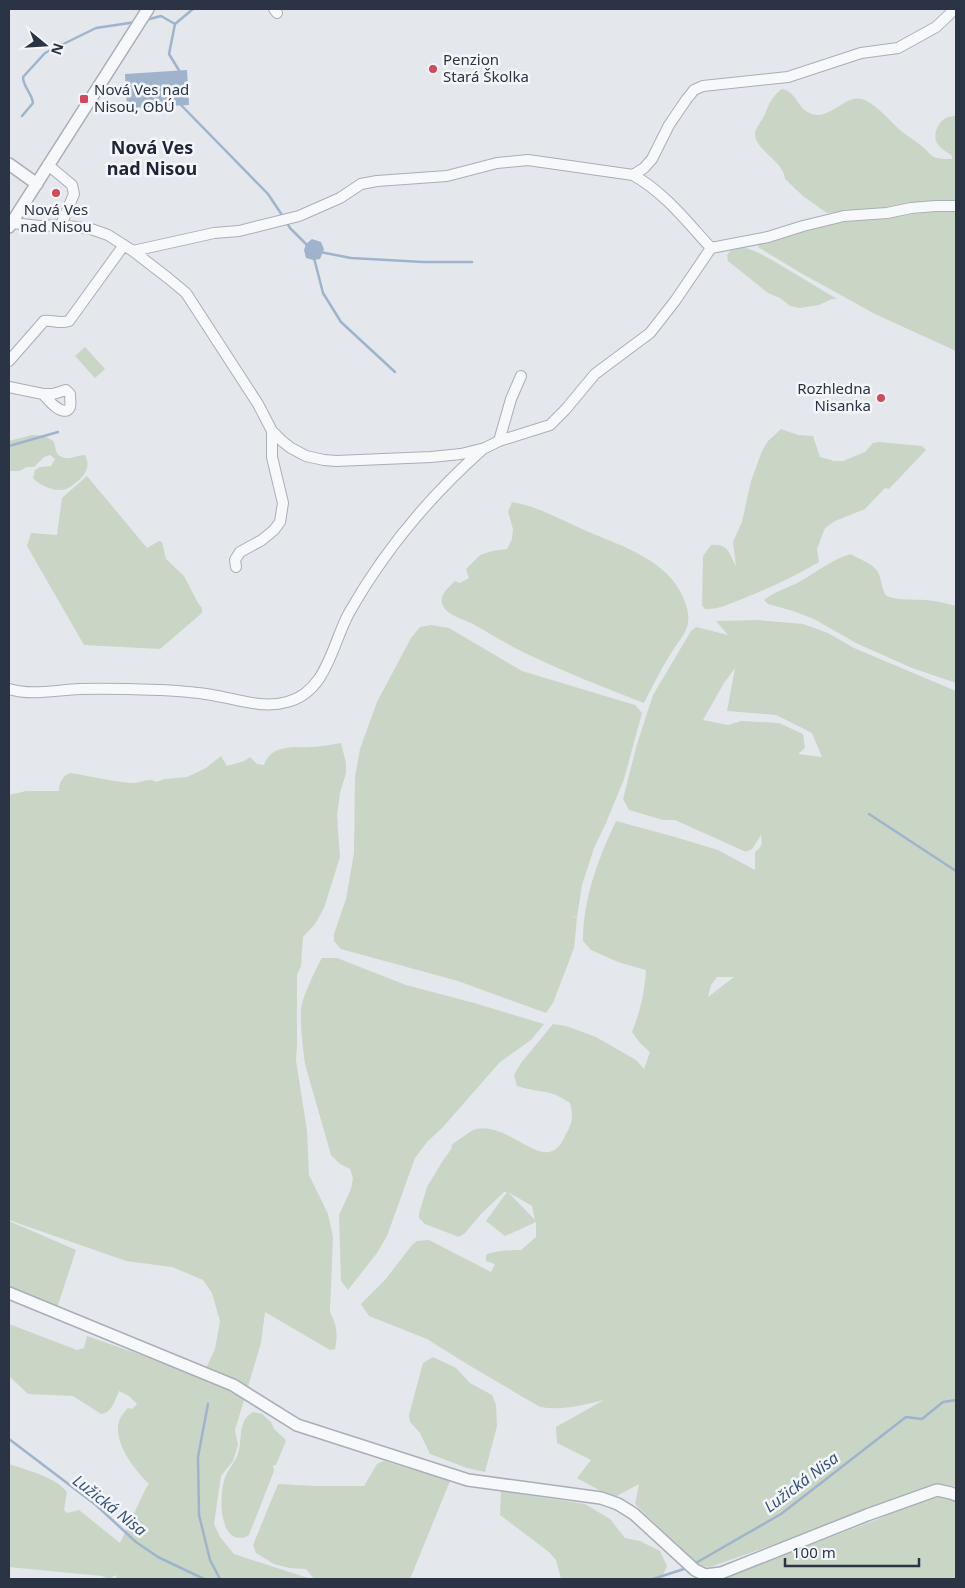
<svg xmlns="http://www.w3.org/2000/svg" width="965" height="1588" viewBox="0 0 965 1588" font-family="'Noto Sans',sans-serif">
  <style>
    .green { fill: #c9d6c5; fill-rule: evenodd }
    .water { fill: #9fb4cc }
    .lines { fill: none; stroke-linecap: round; stroke-linejoin: round }
    .stream { stroke: #9fb4cc; stroke-width: 2.5 }
    .minor-casing { stroke: #a9aeb7; stroke-width: 12 }
    .tertiary-casing { stroke: #a9aeb7; stroke-width: 14 }
    .minor { stroke: #f7f8fa; stroke-width: 10 }
    .tertiary { stroke: #f7f8fa; stroke-width: 11 }
    .poi-dot { fill: #d1495b; stroke: #f4f6f9; stroke-width: 2 }
    .labels { text-anchor: middle; stroke-width: 5; stroke-linejoin: round; paint-order: stroke }
    .poi-label { font-size: 15px; fill: #2b3445; stroke: #f4f6f9; text-anchor: start }
    .water-label { font-size: 16px; font-style: italic; fill: #34527a; stroke: #f4f6f9 }
    .quarter-label { font-size: 18px; font-weight: bold; fill: #1d2536; stroke: #f4f6f9 }
  </style>
  <rect width="100%" height="100%" fill="#e4e7ec"/>
  <path class="green" d="M782,89c17,3 15,25 36,26 16,0 30,-22 47,-15 14,7 24,20 35,30 8,7 18,12 25,19 4,3 6,8 12,9 4,1 11,1 15,1v-3c-4,-4 -12,-7 -15,-13 -5,-9 2,-23 11,-26 3,-1 6,-1 8,-1v86h-32l-43,6 -54,5 -24,-17 -18,-17c0,-16 -29,-29 -30,-44 0,-7 7,-14 10,-21 3,-9 9,-20 17,-25z
    M948,210l8,1v140l-81,-37 -76,-42 -41,-25 2,-3 76,-21z
    M744,247l13,5 15,8 65,39h-5l-13,6 -19,3 -10,-2 -10,-8 -12,-5 -40,-32 -1,-6 4,-5z
    M85,347l20,22 -10,9 -20,-22z
    M781,429l17,6 15,1 7,21 14,4h9l22,-9 8,-9 6,-1 43,4 4,4 -37,39 -4,-1 -20,21 -30,12 -10,7 -8,21 2,13c-25,15 -50,26 -77,37 -11,4 -24,11 -37,10l-3,-4 1,-49 8,-11c18,-2 18,9 25,21l-3,-24 9,-20 9,-41 11,-30 6,-10z
    M32,435c6,0 15,1 20,5 6,6 0,15 13,18 7,1 13,-3 20,-3 7,13 -2,23 -12,30 -3,2 -7,5 -11,5 -9,1 -23,-5 -29,-12l2,-8 5,-3 11,-1 4,-7 -5,-4 -6,2 -10,10h-7l-8,4h-10v-30z
    M87,476l60,72 12,-7 3,1 4,17 18,17 14,27 4,5v5l-42,36 -76,-4 -57,-99 4,-13 26,2 5,-37z
    M512,502c28,5 51,19 77,30 37,16 84,30 97,73 2,6 3,12 2,18 -1,9 -10,19 -15,27 -11,17 -20,35 -29,53 -39,-15 -79,-31 -117,-49 -19,-9 -36,-20 -54,-30 -10,-5 -28,-9 -31,-21 -2,-9 7,-16 13,-22l5,2 9,-5 -3,-9 14,-14 12,-4 15,-2 5,-10 1,-10 -5,-17z
    M851,554c9,6 24,10 28,20 2,5 4,20 8,22 10,5 27,3 39,4 10,1 20,3 30,6v77l-44,-15 -56,-25 -42,-24 -21,-8 -25,-7 -4,-4c11,-9 24,-12 35,-18 18,-10 33,-23 52,-28z
    M757,620l46,4 25,9 26,15 102,43v795l-22,-1 -76,30 -148,52 -11,-1 -64,-62 4,-20 -26,14 -36,-20 14,-18 -34,-17 -1,-16 48,-27c-21,5 -42,11 -64,7l-68,-40 -45,-28 -58,-23 -8,-12 24,-24 27,-35 5,-4 12,-1 62,32 4,-8 -9,-3v-6c7,-4 26,-5 35,-5l15,-13v-15l-31,14 -19,-15 21,-29h-3l-22,21 -17,20 -6,4 -34,-13 -6,-6v-4l8,-27 15,-25 10,-14 -1,-2c3,-4 8,-6 12,-9 4,-3 9,-7 13,-8 27,-6 54,26 73,23 8,-1 13,-9 16,-16 7,-13 9,-17 5,-33 -8,-5 -16,-10 -25,-11 -10,-2 -19,-3 -28,-6l-3,-11 7,-12 32,-39 13,2 30,11 40,23 8,9 6,-17 -10,-9 -8,-11c8,-20 13,-41 14,-62l-28,-8 -27,-12 -8,-9c0,-42 15,-82 33,-120l59,16 43,13 37,20v-18c8,-5 7,-9 6,-17l-9,14 -6,3 -71,-32h-12l-34,-10 -6,-11 14,-55 16,-49 38,-64 5,-4 32,8 -12,-14zM735,668l-8,43 49,4 36,18 10,24 -24,-3 7,-6 -2,-14 -24,-11 -38,-2 -13,4 -25,-5 21,-37zM717,977h17l-26,20 3,-12zM508,1192l24,14 3,14z
    M431,625l18,3 73,43 113,34 7,8 -18,66 -18,44 -12,25 -12,37 -5,32 -6,-1 6,2 -3,30 -21,55 -7,10 -88,-32 -117,-32 -7,-8v-7l12,-35 8,-46 1,-76 5,-28 17,-47 34,-64 9,-11z
    M341,743l5,20v10l-6,20 -3,23 3,41 -16,51 -9,16 -12,13 -2,29 -4,9v69l-1,16 11,71 2,44 19,39 5,23 -3,75c7,14 8,21 5,37l-5,1 -65,-38 -4,31 -26,87 3,15 -5,16 -12,15 -7,48 6,13 14,17 74,24 1,1h-193v-4l-7,4 -7,-3 -93,-9v-103c17,6 47,13 58,28l-3,18 3,3 12,-3 41,33 26,-55 3,-4c-13,-13 -31,-35 -31,-55 -1,-8 5,-16 10,-21l4,1 5,-5 -8,-8 -10,-5c-4,9 -7,22 -18,23l-28,-18 -45,-2 -19,-18v-52l68,26 7,-2 3,-12 54,19 60,24 14,-30 5,-28 -8,-28 -9,-13 -31,-13 -46,-6 -117,-41v-425l17,-4h33c0,-8 3,-15 11,-18 21,3 43,9 64,10 8,0 14,-6 22,-1l9,-3 22,-2 19,-9 15,-12 6,10 17,-5 6,-4 7,7 7,1c8,-21 27,-17 45,-18 10,0 21,-2 32,-4z
    M322,958h15l69,27 68,18 70,21 -13,16 -31,22 -57,65 -16,15 -12,16 -28,78 -10,17 -29,37 -7,-9 -2,-66 12,-26 2,-11 -3,-9 -10,-5 -9,-9 -26,-91c-2,-15 -5,-41 -4,-55 1,-11 15,-41 21,-51z
    M9,1221l67,29 -19,58 -48,-19z
    M433,1357l23,11 14,15 22,12 4,10 1,21 -12,46 -18,-4 -37,-14 -10,-21 -10,-11 -1,-7 14,-52z
    M253,1412l9,2 9,8 3,7 11,10 1,2 -10,24h-2l-1,1 1,5 -25,64c-4,3 -9,4 -14,2 -16,-6 -15,-42 -11,-56 2,-10 11,-18 14,-27 5,-15 -1,-33 15,-42z
    M384,1461l66,20 -40,98h-96l-8,-10 -17,-1 -15,-4 -18,-11 -3,-8 25,-61 36,2h50l13,-22z
    M501,1491l84,13 25,15 15,19 15,3 20,10 7,15 -5,12 -3,1h-98l-5,-19 -7,-8 -49,-37z
    M941,1497l11,2 4,3v77h-236l156,-59 45,-21z"/>
  <path class="water" d="M187,70l2,35 -62,3 -2,-34z
    M312,239l9,3 3,7 -4,10 -7,1 -7,-2 -2,-8 2,-6z"/>
  <g class="lines">
    <path class="stream" d="M146,20l15,-4 14,8 18,-15
      M175,24l-6,30 11,18
      M180,104l88,90 16,24
      M22,116l11,-13c-1,-10 -10,-16 -10,-26l22,-24 51,-25 40,-6
      M287,223l3,5 18,18
      M320,252l31,6 72,4h49
      M314,258l9,35 18,29 54,50
      M9,446l49,-14
      M869,814l87,57
      M208,1404l-10,53 1,58 11,45 10,19
      M9,1439l87,66 40,37 22,15 46,22
      M694,1564l87,-50 125,-97 16,2 21,-17 13,-2
      M653,1579l34,-11"/>
    <defs>
      <path id="minor" d="M274,9l3,4
        M48,165l24,20 2,9 -13,31
        M633,175l11,-7 8,-9 17,-34 17,-25 8,-10 9,-4 85,-9 73,-24 37,-5 38,-21 19,-18
        M12,223l27,3 22,-1 30,4 17,6 25,16 35,27 18,15 72,111 14,27 10,10 9,7 15,8 18,4 12,1 95,-4 30,-3 24,-6 14,-7 51,-16 15,-15 30,-36 55,-41 25,-32 36,-53 57,-11 35,-11 41,-10 43,-3 24,-5 25,-2h20
        M133,251l81,-18 25,-2 60,-15 41,-18 21,-14 16,-3 70,-5 50,-13 31,-3 105,15c31,17 54,47 78,73
        M9,361l35,-40c10,-1 15,3 25,0l55,-76
        M9,387l34,7h10l13,-4 4,4c0,4 1,10 0,13 -6,12 -23,-8 -27,-13
        M499,441l12,-42 10,-23
        M236,567l-1,-7 5,-8 22,-12 12,-10 6,-8 3,-19 -11,-46v-26
        M9,689c22,7 47,1 71,0 27,-1 53,0 80,1 17,1 35,2 52,5 25,4 50,14 75,7 40,-10 45,-58 62,-89 35,-62 81,-117 134,-164"/>
      <path id="tertiary" d="M9,164l28,20
        M9,227l139,-218
        M9,1293l224,92 64,40 171,55 133,18 17,6 16,10 61,56 10,5 16,-2 146,-58 70,-25 14,3 5,2"/>
    </defs>
    <use href="#minor" class="minor-casing"/>
    <use href="#tertiary" class="tertiary-casing"/>
    <use href="#minor" class="minor"/>
    <use href="#tertiary" class="tertiary"/>
  </g>
  <g class="poi-dot">
    <circle cx="433" cy="69" r="5"/>
    <rect x="79" y="94" width="10" height="10" rx="2.5"/>
    <circle cx="56" cy="193" r="5"/>
    <circle cx="881" cy="398" r="5"/>
  </g>
  <g class="labels">
    <g class="poi-label">
      <text x="443" y="65">Penzion<tspan x="443" dy="17">Stará Školka</tspan></text>
      <text x="94" y="95">Nová Ves nad<tspan x="94" dy="17">Nisou, ObÚ</tspan></text>
      <text x="56" y="215" text-anchor="middle">Nová Ves<tspan x="56" dy="17">nad Nisou</tspan></text>
      <text x="871" y="394" text-anchor="end">Rozhledna<tspan x="871" dy="17">Nisanka</tspan></text>
    </g>
    <g class="water-label">
      <text transform="translate(801 1482) rotate(-37)" y="6">Lužická Nisa</text>
      <text transform="translate(110 1505) rotate(38)" y="6">Lužická Nisa</text>
    </g>
    <g class="quarter-label">
      <text x="152" y="154">Nová Ves<tspan x="152" dy="21">nad Nisou</tspan></text>
    </g>
  </g>
  <rect width="965" height="1588" fill="none" stroke="#2b3445" stroke-width="20"/>
  <g transform="translate(45 45) rotate(108)" stroke="#f4f6f9" stroke-width="4" paint-order="stroke">
  <path d="M0-4L9 19L0 12L-9 19Z" fill="#2b3445"/>
  <text y="-8" font-size="14" font-weight="bold" text-anchor="middle" fill="#2b3445">N</text>
  </g>
  <path d="M785 1558v8h134v-8" fill="none" stroke="#2b3445" stroke-width="2.5"/>
  <text x="792" y="1558" font-size="15" fill="#2b3445" stroke="#f4f6f9" stroke-width="4" paint-order="stroke">100 m</text>
</svg>
